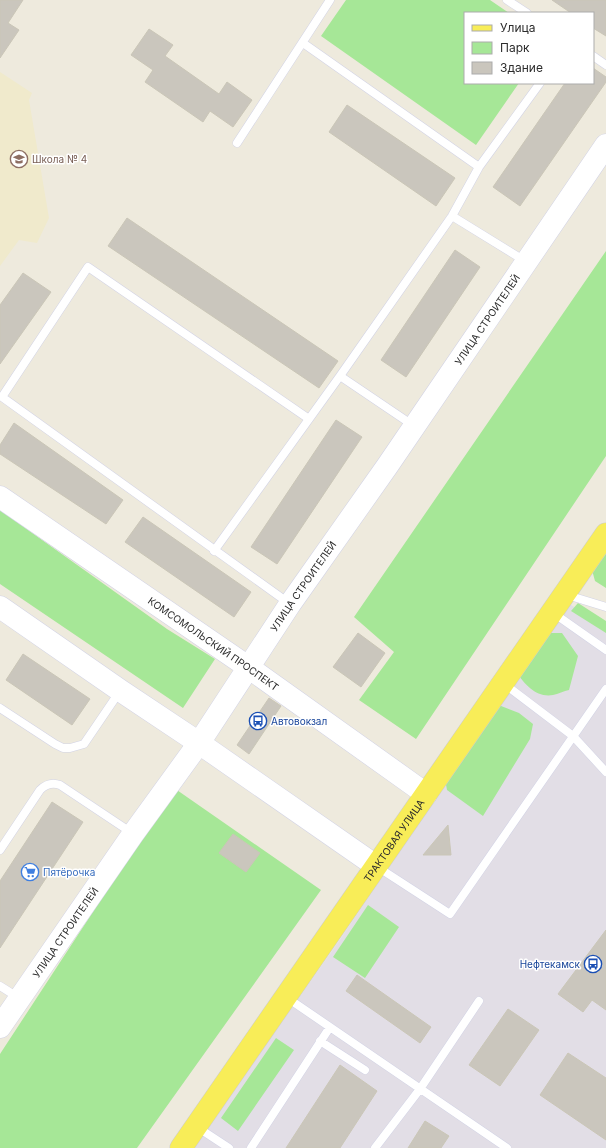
<svg xmlns="http://www.w3.org/2000/svg" width="606" height="1148" viewBox="0 0 606 1148" font-family="Inter,sans-serif">
  <style>
    .industrial { fill: #e2dee6 }
    .education { fill: #f0eacc }
    .green { fill: #a6e797 }
    .building { fill: #cac6bd; stroke: #cac6b7 }
    .lines { fill: none; stroke-linecap: round; stroke-linejoin: round }
    .lane-casing { stroke: #d2d3e5; stroke-width: 9 }
    .secondary-casing { stroke: #d2d3e5; stroke-width: 23 }
    .primary-casing { stroke: #ccc; stroke-width: 23 }
    .lane { stroke: #fff; stroke-width: 8 }
    .secondary { stroke: #fff; stroke-width: 22 }
    .primary { stroke: #f8ed58; stroke-width: 22 }
    .labels { text-anchor: middle; stroke-width: 3; stroke-linejoin: round; paint-order: stroke }
    .education-label { font-size: 10px; fill: #785e54; stroke: #fff; text-anchor: start }
    .street-label { font-size: 10px; fill: #2c2c2c; stroke: #fff }
    .transit-label { font-size: 10px; fill: #164399; stroke: #fff; text-anchor: start }
    .shop-label { font-size: 10px; fill: #366cbe; stroke: #fff; text-anchor: start }
  </style>
  <rect width="100%" height="100%" fill="#eeeadd"/>
  <path class="industrial" d="M568,603l38,25v520h-413l144,-204z"/>
  <path class="education" d="M0,72l32,21 -3,7 20,118 -12,25 -18,-3 -19,26z"/>
  <path class="green" d="M346,0h144l19,13h-44v70h54l-43,62 -155,-109z
    M606,251v205l-190,283 -57,-39 35,-48 -40,-35z
    M0,510l167,119 48,30 -32,49 -183,-124z
    M606,550v38l-11,-7 -3,-11z
    M578,603l28,18v12l-35,-22z
    M545,633h17l16,23 -9,34c-5,1 -11,4 -16,5 -16,3 -28,-10 -36,-22z
    M496,704l23,9 14,11 -3,15 -47,77 -36,-26 -2,-11z
    M174,788l147,102 -184,258h-137v-94z
    M368,905l31,22 -34,51 -32,-21z
    M276,1038l18,12 -56,81 -17,-13z"/>
  <path class="building" d="M0,0h23l-15,23 11,7 -19,28z
    M552,0h54v36l-13,-8v-15h-22z
    M149,29l24,16 -8,11 54,38 8,-12 25,18 -19,27 -23,-16 -7,11 -58,-40 8,-12 -22,-15z
    M593,68l13,9v5l-86,124 -27,-19 72,-104h28z
    M347,105l108,73 -19,28 -107,-74z
    M127,218l211,143 -19,27 -211,-142z
    M455,250l25,17 -74,110 -25,-17z
    M23,273l28,19 -51,72v-59z
    M336,420l26,17 -85,127 -26,-17z
    M14,423l109,77 -17,24 -106,-70v-9z
    M143,517l108,75 -17,25 -109,-75z
    M358,633l27,20 -24,34 -28,-20z
    M23,654l67,45 -18,26 -66,-45z
    M269,698l12,8 -32,48 -12,-9z
    M52,802l31,20 -83,126v-67z
    M448,825l3,30h-28z
    M233,834l27,19 -14,19 -27,-19z
    M606,930v80l-14,-10 -9,12 -25,-18z
    M357,975l74,52 -11,16 -74,-52z
    M508,1009l31,21 -39,56 -31,-21z
    M568,1053l38,25v62l-66,-45z
    M340,1065l37,26 -37,57h-54z
    M425,1121l24,15 -8,12h-33z"/>
  <g class="lines">
    <defs>
      <path id="lane" d="M507,0l20,13
        M303,43l176,124
        M593,56l13,9
        M237,143l93,-143
        M452,216l73,45
        M340,376l74,50
        M214,551l126,-175 112,-160 27,-49 61,-84
        M567,595l39,12
        M290,604l-288,-207 86,-130 221,152
        M552,612l54,38
        M503,683l70,53 33,36
        M0,708l55,36 8,4h7l14,-4 36,-53
        M0,850l40,-60c6,-6 12,-8 20,-5l72,48
        M376,866l74,48 156,-225
        M0,986l19,12
        M286,997l221,151
        M320,1041l45,29
        M197,1127l32,21
        M251,1148l79,-121
        M375,1148l45,-59 59,-88"/>
      <g id="secondary">
        <path id="s1" d="M0,497l248,170 178,127"/>
        <path d="M0,607l121,84 78,52 177,123"/>
        <path id="s2" d="M0,1027l133,-193 66,-91 91,-139 98,-139 218,-320"/>
      </g>
      <g id="primary">
        <path id="s3" d="M181,1148l425,-614"/>
      </g>
    </defs>
    <use href="#lane" class="lane-casing"/>
    <use href="#secondary" class="secondary-casing"/>
    <use href="#primary" class="primary-casing"/>
    <use href="#lane" class="lane"/>
    <use href="#secondary" class="secondary"/>
    <use href="#primary" class="primary"/>
  </g>
  <defs>
    <symbol id="school-ring" viewBox="-11 -11 22 22"><circle r="9.5" fill="#fff" stroke="#8d6e63" stroke-width="1.5"/><path d="M0-5L7-2L0 1L-7-2ZM-4 1L0 2.5L4 1V4Q0 6-4 4Z" fill="#8d6e63"/></symbol>
    <symbol id="bus-ring" viewBox="-11 -11 22 22"><circle r="9.5" fill="#fff" stroke="#1a4fb4" stroke-width="1.5"/><path d="M-5-6H5V4H4V6H2V4H-2V6H-4V4H-5ZM-3.5-4V0h7V-4ZM-3.5 1.2v1.5H-2V1.2ZM2 1.2v1.5H3.5V1.2Z" fill="#1a4fb4"/></symbol>
    <symbol id="supermarket-ring" viewBox="-11 -11 22 22"><circle r="9.5" fill="#fff" stroke="#3f7fe0" stroke-width="1.5"/><path d="M-6-5.5h2.5l.6 2H6L4.5 2H-2.5L-4.4-4H-6ZM-1.5 3.2a1.3 1.3 0 1 0 .1 0ZM3 3.2a1.3 1.3 0 1 0 .1 0Z" fill="#3f7fe0"/></symbol>
  </defs>
  <g fill-rule="evenodd">
    <use href="#school-ring" x="9" y="149" width="20" height="20"/>
    <use href="#bus-ring" x="248" y="711" width="20" height="20"/>
    <use href="#supermarket-ring" x="20" y="862" width="20" height="20"/>
    <use href="#bus-ring" x="583" y="954" width="20" height="20"/>
  </g>
  <g class="labels">
    <g class="education-label">
      <text x="32" y="163">Школа № 4</text>
    </g>
    <g class="street-label">
      <text dy="4" stroke="none"><textPath href="#s2" startOffset="859">УЛИЦА СТРОИТЕЛЕЙ</textPath></text>
      <text dy="4" stroke="none"><textPath href="#s2" startOffset="535">УЛИЦА СТРОИТЕЛЕЙ</textPath></text>
      <text dy="4" stroke="none"><textPath href="#s1" startOffset="259">КОМСОМОЛЬСКИЙ ПРОСПЕКТ</textPath></text>
      <text dy="4" stroke="none"><textPath href="#s3" startOffset="374">ТРАКТОВАЯ УЛИЦА</textPath></text>
      <text dy="4" stroke="none"><textPath href="#s2" startOffset="115">УЛИЦА СТРОИТЕЛЕЙ</textPath></text>
    </g>
    <g class="transit-label">
      <text x="271" y="725">Автовокзал</text>
      <text x="580" y="968" text-anchor="end">Нефтекамск</text>
    </g>
    <g class="shop-label">
      <text x="43" y="876">Пятёрочка</text>
    </g>
  </g>
  <rect x="464" y="12" width="130" height="72" fill="#ffffff" stroke="#ababab"/>
  <rect x="472" y="25" width="20" height="6" fill="#f8ed58" stroke="#ababab"/>
  <text x="500" y="32" font-size="12" fill="#2c2c2c">Улица</text>
  <rect x="472" y="42" width="20" height="12" fill="#a6e797" stroke="#ababab"/>
  <text x="500" y="52" font-size="12" fill="#2c2c2c">Парк</text>
  <rect x="472" y="62" width="20" height="12" fill="#cac6bd" stroke="#ababab"/>
  <text x="500" y="72" font-size="12" fill="#2c2c2c">Здание</text>
</svg>
